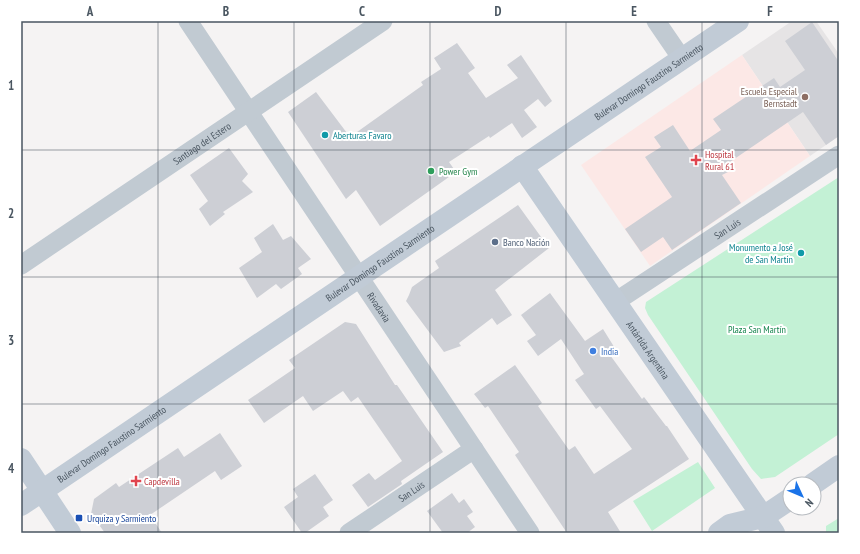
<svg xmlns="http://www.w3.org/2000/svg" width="860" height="554" viewBox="0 0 860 554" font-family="'PT Sans Narrow',sans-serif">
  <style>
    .education { fill: #e6e4e5 }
    .medical { fill: #fce8e6 }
    .green { fill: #c3f1d5 }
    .building { fill: #cdcfd5 }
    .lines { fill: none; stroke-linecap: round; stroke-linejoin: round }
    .street { stroke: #c1cad2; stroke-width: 19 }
    .secondary { stroke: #c1cbd6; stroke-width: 22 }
    .grid { fill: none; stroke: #4a5661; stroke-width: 1; stroke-opacity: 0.55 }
    .education-dot { fill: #8d6e63; stroke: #fff; stroke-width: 1.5 }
    .culture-dot { fill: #0f9aa8; stroke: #fff; stroke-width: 1.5 }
    .health-dot { fill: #e0444e; stroke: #fff; stroke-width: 1.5 }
    .leisure-dot { fill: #2e9e5b; stroke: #fff; stroke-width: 1.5 }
    .service-dot { fill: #5c6f8a; stroke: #fff; stroke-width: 1.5 }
    .shop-dot { fill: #3f7fe0; stroke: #fff; stroke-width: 1.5 }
    .transit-dot { fill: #1a4fb4; stroke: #fff; stroke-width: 1.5 }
    .labels { text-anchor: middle; stroke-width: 4; stroke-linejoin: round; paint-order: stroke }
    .street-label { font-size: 10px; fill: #4a5661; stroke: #fff }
    .education-label { font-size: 10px; fill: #785e54; stroke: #fff; text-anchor: end }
    .culture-label { font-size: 10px; fill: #0d838f; stroke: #fff; text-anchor: start }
    .health-label { font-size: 10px; fill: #be3a42; stroke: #fff; text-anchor: start }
    .leisure-label { font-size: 10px; fill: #27864d; stroke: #fff; text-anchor: start }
    .service-label { font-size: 10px; fill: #4e5e75; stroke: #fff; text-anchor: start }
    .park-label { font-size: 10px; fill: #17864f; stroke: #fff }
    .shop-label { font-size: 10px; fill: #366cbe; stroke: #fff; text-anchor: start }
    .transit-label { font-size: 10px; fill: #164399; stroke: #fff; text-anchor: start }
    .neatline { fill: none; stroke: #4a5661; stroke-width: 1.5 }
    .grid-label { font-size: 13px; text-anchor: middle; font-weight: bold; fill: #4a5661 }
  </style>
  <rect width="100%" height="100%" fill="#f5f3f3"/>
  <path class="education" d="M792,21h24l23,33v82l-29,20 -68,-101z"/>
  <path class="medical" d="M742,55l68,101 -160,110 -69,-101z"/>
  <path class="green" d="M839,177v257l-64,43 -14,2 -9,-10 -104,-154 -3,-7 1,-6z
    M698,462l17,26 -63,43 -19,-30z
    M839,518v15l-13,-1v-6z"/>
  <path class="building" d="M812,22l27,40v74l-13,9 -23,-33 -79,54 4,6 -6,3 19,28 -69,47 -9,-13 -22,15 -16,-23 47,-32 -27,-40 16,-10 -7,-10 19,-12 17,26 31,-21 -8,-11 61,-41 6,9 25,-17 -20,-29z
    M457,43l18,25 -7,5 18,25 32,-20 -11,-13 14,-10 31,46 -7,6 -7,-8 -14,11 13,17 -15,11 -10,-15 -22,15 -1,-2 -40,26 7,10 -76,54 -24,-36 -10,9 -58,-87 28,-20 34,45 73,-52 -2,-3 20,-13 -7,-11z
    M229,148l19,26 -6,7 11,11 -30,20 2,2 -15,12 -11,-17 9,-8 -18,-26z
    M518,205l31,43 -54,42 17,25 -15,10 -5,-7 -33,25 2,3 -17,6 -38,-51 3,-6 3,-8 27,-19 -4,-7z
    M273,224l10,16 8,-4 20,23 -13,9 4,6 -21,15 -5,-5 -19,14 -18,-30 23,-16 -8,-14z
    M550,293l35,48 18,-12 13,21 -6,5 32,44 2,-2 22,29h1l22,33 -81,53 13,21h-54l-52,-78 4,-3 -31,-46 -3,2 -11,-14 41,-29 27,38 -4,3 31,44 6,-4 19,28 38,-25 -32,-43 -4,3 -21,-29 9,-6 -23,-35 -23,17 -11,-15 9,-6 -15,-20z
    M345,322l11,2 39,61h2l46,67 -42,29 1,3 -34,23 -16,-22 17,-12 6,7 27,-19 -44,-64 -7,5 -8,-11 -30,20 -10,-15 -39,27 -16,-23 47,-32 -6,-8z
    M220,433l22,33 -21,14 -6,-9 -65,44 12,18h-57l-14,-19 3,-15 22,-16 3,4 59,-39 6,9z
    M315,474l18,26 -10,7 6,9 -24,17h-3l-18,-26 14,-10 -5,-8z
    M452,493l7,10 5,-4 9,13 -6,4 8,11 -8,6h-24l-16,-22z"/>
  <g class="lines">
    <g class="street">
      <path id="s1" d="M188,21l342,512"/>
      <path d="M656,21l26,38"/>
      <path id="s2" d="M21,265l362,-244"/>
      <path id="s3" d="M615,302l224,-147"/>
      <path id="s4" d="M349,533l125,-84"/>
    </g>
    <g class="secondary">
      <path id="s5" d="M522,166l252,367"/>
      <path d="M21,459l49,74"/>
      <path d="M813,484l26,-18"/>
      <path id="s6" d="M21,505l717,-484"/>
      <path d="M719,533l11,-8 33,-8 27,-18"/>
    </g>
  </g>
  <path class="grid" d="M158,21v512M294,21v512M430,21v512M566,21v512M702,21v512M21,150h818M21,277h818M21,404h818"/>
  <circle class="education-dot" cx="805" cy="97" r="4"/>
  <g class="culture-dot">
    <circle cx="325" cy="135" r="4"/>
    <circle cx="801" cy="253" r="4"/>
  </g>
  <g class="health-dot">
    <path d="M694 154h4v4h4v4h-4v4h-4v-4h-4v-4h4z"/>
    <path d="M134 475h4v4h4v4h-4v4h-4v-4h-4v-4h4z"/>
  </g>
  <circle class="leisure-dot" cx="431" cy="171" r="4"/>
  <circle class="service-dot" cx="495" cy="242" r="4"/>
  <circle class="shop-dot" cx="593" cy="351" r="4"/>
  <rect class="transit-dot" x="75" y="514" width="8" height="8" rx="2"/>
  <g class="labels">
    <g class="street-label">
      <text dy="4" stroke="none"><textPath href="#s6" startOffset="757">Bulevar Domingo Faustino Sarmiento</textPath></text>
      <text dy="4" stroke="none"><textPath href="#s2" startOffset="218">Santiago del Estero</textPath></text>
      <text dy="4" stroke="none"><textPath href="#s3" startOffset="134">San Luis</textPath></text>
      <text dy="4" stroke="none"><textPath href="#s6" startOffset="433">Bulevar Domingo Faustino Sarmiento</textPath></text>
      <text dy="4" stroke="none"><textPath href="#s1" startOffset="344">Rivadavia</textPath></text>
      <text dy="4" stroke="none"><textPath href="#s5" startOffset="223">Antártida Argentina</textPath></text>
      <text dy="4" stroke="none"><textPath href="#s6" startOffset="109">Bulevar Domingo Faustino Sarmiento</textPath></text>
      <text dy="4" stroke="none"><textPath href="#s4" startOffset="75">San Luis</textPath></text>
    </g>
    <g class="education-label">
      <text x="797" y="95">Escuela Especial<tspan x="797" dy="12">Bernstadt</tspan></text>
    </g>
    <g class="culture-label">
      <text x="333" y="139">Aberturas Favaro</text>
      <text x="793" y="251" text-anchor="end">Monumento a José<tspan x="793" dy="12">de San Martin</tspan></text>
    </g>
    <g class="health-label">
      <text x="705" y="158">Hospital<tspan x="705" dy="12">Rural 61</tspan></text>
      <text x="144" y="485">Capdevilla</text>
    </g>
    <g class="leisure-label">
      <text x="439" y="175">Power Gym</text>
    </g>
    <g class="service-label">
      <text x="503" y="246">Banco Nación</text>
    </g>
    <g class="park-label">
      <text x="757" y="333">Plaza San Martín</text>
    </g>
    <g class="shop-label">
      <text x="601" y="355">India</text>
    </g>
    <g class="transit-label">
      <text x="87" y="522">Urquiza y Sarmiento</text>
    </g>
  </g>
  <rect width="860" height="554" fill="none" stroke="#ffffff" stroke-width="44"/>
  <g transform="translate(802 496) rotate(134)"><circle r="19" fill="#ffffff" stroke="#b7bbc0"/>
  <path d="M0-3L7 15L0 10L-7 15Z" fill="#1a73e8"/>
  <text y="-6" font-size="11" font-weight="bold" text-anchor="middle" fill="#4a5661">N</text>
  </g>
  <rect x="22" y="22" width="816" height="510" class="neatline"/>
  <g class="grid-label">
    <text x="90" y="16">A</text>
    <text x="226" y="16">B</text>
    <text x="362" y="16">C</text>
    <text x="498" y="16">D</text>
    <text x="634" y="16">E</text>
    <text x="770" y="16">F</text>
    <text x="11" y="90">1</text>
    <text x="11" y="218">2</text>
    <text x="11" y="345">3</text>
    <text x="11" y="473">4</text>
  </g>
</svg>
